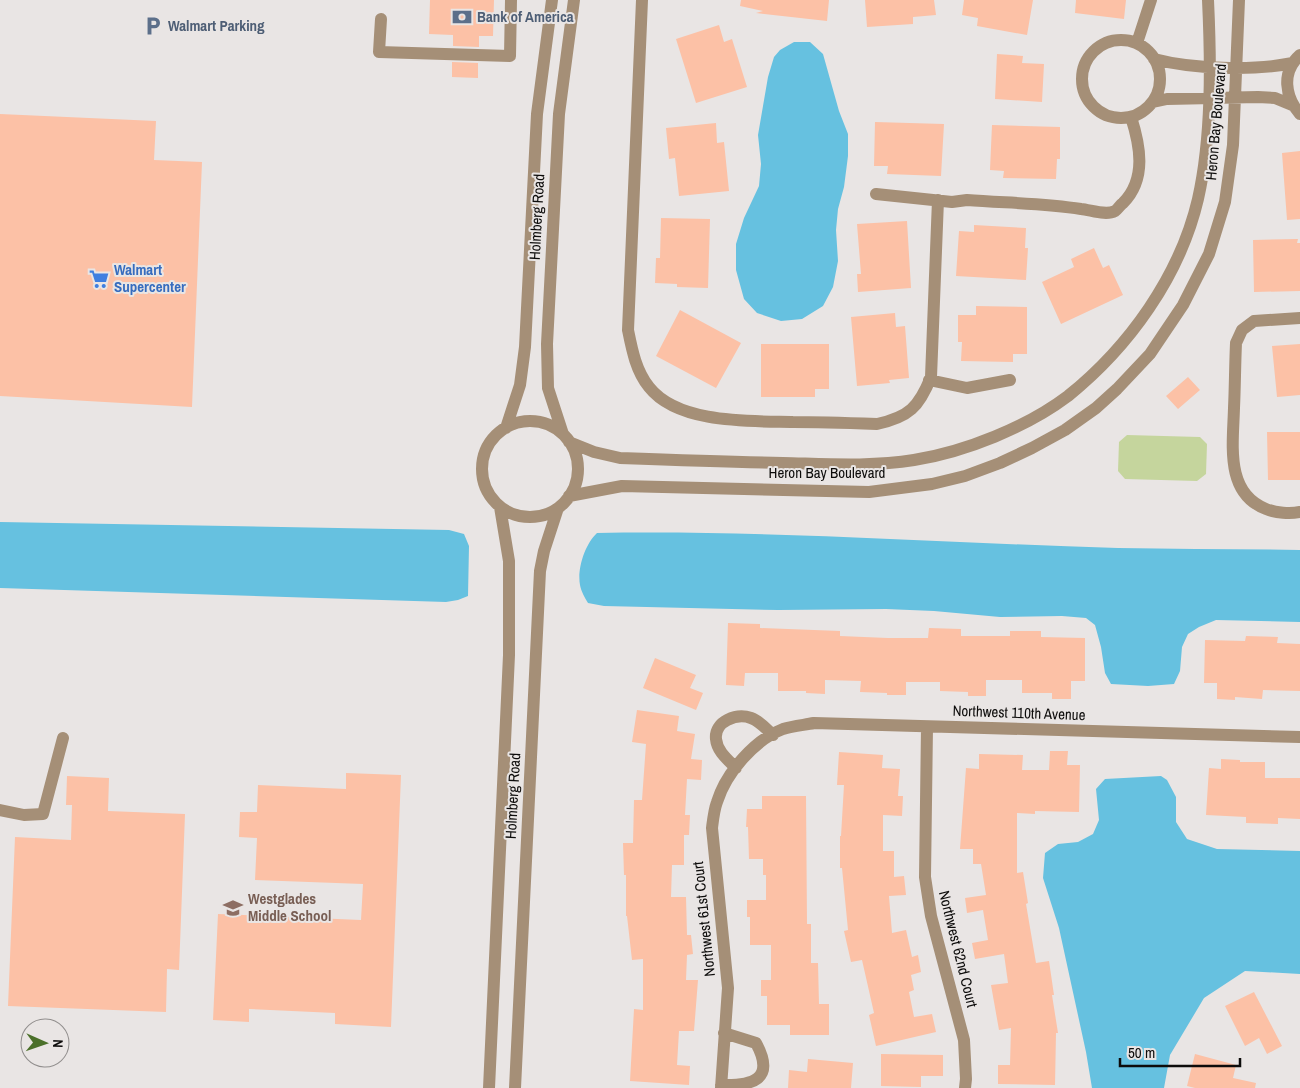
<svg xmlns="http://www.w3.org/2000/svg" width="1300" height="1088" viewBox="0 0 1300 1088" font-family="'Archivo Narrow',sans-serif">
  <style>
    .green { fill: #c5d59d }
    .water { fill: #66c1e0 }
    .building { fill: #fcc1a6 }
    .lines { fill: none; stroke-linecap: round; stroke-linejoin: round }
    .minor { stroke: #a58f77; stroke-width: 12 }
    .labels { text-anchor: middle; stroke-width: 4; stroke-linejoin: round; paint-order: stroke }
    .service-label { font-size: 15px; font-weight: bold; fill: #4e5e75; stroke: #e9e5e4; text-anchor: start }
    .street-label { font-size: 15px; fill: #0d0c0b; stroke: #e9e5e4 }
    .shop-label { font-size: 15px; font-weight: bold; fill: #366cbe; stroke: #e9e5e4; text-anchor: start }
    .education-label { font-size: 15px; font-weight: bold; fill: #785e54; stroke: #e9e5e4; text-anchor: start }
  </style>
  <rect width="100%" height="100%" fill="#e9e5e4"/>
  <path class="green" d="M1127,435l73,2 7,7 -1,30 -9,7 -72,-2 -7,-8 1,-29z"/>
  <path class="water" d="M794,42h16l13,12 16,57 9,23v22l-4,31 -6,22 -2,21 2,31 -5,26 -10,19 -21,13 -21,2 -24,-8 -13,-14 -8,-29v-26l8,-26 15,-32 2,-22 -3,-29 10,-58 6,-20 6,-7z
    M0,522l449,8 15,4 5,12 -1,50 -10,4 -12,2 -446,-14z
    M597,533c173,-3 348,10 521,15 61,1 121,1 182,2v72l-84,-2 -17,7 -11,7 -6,13 -2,24 -6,13 -26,2 -37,-2 -6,-11 -4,-26 -6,-22 -9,-7 -24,-2 -62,1 -66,-6 -48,-2 -108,1 -174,-4 -16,-3c-3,-5 -7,-12 -8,-18 -3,-16 5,-41 17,-52z
    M1161,776l6,4 9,17v25l11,17 30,10 83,2v123l-55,-3 -41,27 -34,57 -6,33h-72l-6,-36 -27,-124 -16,-50 2,-25 13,-9 20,-2 15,-8 6,-14 -3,-31 9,-10z"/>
  <path class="building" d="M430,0h64l-1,36h-14v11l-26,-1v-11l-24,-1z
    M741,0h88l-2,21 -71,-8 7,-2 -23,-5z
    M865,0h69l2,15 -23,2v7l-46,3z
    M964,0h69l-6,35 -50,-9 1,-8 -16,-3z
    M1076,0h50l-2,19 -49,-6z
    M719,25l5,17 8,-3 15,48 -51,16 -20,-64z
    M997,54l26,2 -1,7 22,1 -2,38 -47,-3z
    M452,62l26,1v15l-26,-1z
    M0,114l156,7 -2,39 48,2 -10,245 -192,-11z
    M875,122l69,2 -3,52 -54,-2 1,-8h-14z
    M716,123l1,20 7,-1 5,49 -50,5 -4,-38 -6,1 -3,-31z
    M992,125l68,2v32h-3l-1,20 -53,-1 1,-7 -14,-1z
    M1300,151v68l-13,1 -5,-67z
    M661,218l49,1 -2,69 -31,-1v-3l-22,-1 1,-25h4z
    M907,221l4,67 -53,4 -1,-18h4l-4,-50z
    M974,225l52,3 -1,20h3l-2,32 -70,-4 3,-45 15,1z
    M1298,239l-1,4h3v48l-46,1 -1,-52z
    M1094,248l9,20 6,-3 14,30 -62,29 -19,-42 32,-15 -3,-8z
    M976,306l51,1v47h-14v8l-52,-1 1,-19h-4v-27h18z
    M680,310l61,33 -25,45 -60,-32z
    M895,313l1,14 9,-1 4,52 -20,2 1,3 -33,3 -6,-69z
    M761,344h68v45h-14v8h-54z
    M1300,344v51l-23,2 -5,-51z
    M1188,377l12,13 -22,19 -12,-13z
    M1267,432h33v48h-32z
    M728,623l32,1v4l80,3v5l48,2h40l1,-10 32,1v7h49v-5h31v6l44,1v43h-14v18h-19v-6h-30v-13h-36v16h-18v-4l-28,-1v-9h-34v13h-19v-2l-27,-1 1,-11 -36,-1v14l-19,-1v-2h-28v-18h-33l-1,13 -18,-1z
    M1246,636l32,1 -1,6 23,1v47l-37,-1 -1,9 -27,-2v3l-18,-1v-16h-13l1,-43 40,1z
    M655,658l41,17 -6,13 13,5 -7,17 -53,-22z
    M637,710l42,6 -2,15 18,3 -4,25 11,1 -1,20 -14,-1 -2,36h5l-1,20h-5v30h-12l-1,32h15l1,38h4l2,19 -6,1 -1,25h12l-4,51h-15l-2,34 13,1 -1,19 -59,-4 4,-72 9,1v-51l-11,1 -5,-44h-1v-41h-2l-1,-32h10l1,-43h8l4,-56 -14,-2z
    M1050,751h18l-1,14h13l-1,47 -44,-1v3l-18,-1v60l6,-1 5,31 -2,1 10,59 13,-2 5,34h-2l6,38h-2l-1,52 -57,-1v-19h12l1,-37 -12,2 -8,-45 17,-2 -4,-29 -29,5 -3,-16 16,-3 -5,-30 -16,3 -2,-15 21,-3 -5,-31h-8v-15h-13l6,-81 13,1v-15l44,1 -1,15h27z
    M839,752l44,3 -1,13 18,1 -2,27h5l-1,20 -19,-1v36h11v26l10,-1 2,19 -17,1 3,37 14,-3 6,27 6,-2 3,17 -10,3 3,15 -5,2 5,25 18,-3 4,18 -60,14 -7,-31 5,-2 -12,-53 -11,2 -7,-31 4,-1 -6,-62h-2v-32h1l3,-51h-7z
    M1221,759l19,1v2h25v16h35v41l-22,-1v6l-32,-1v-6l-40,-2 3,-47 12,1z
    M346,773l55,2 -10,252 -56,-3v-11l-86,-4v13l-36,-2 5,-106 143,6 2,-36 -108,-4 2,-42 -18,-1 1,-25h17l1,-27 88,4z
    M67,776l42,2 -1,33 77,3 -6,156 -12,-1 -1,43 -158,-6 7,-169 56,3 1,-35h-6z
    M762,796h44l1,128h4v39h7l1,41h10v31h-39v-10h-23v-29h-6v-16h10v-35h-21v-28h-3v-17h19v-25h-3v-16h-14l-1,-32h-2l1,-18h15z
    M1254,992l28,54 -15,8 -8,-16 -14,8 -20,-40z
    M881,1054l62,1v21h-22v11l-40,-1z
    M1195,1054l41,11 -3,13 23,5 -1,5h-60l-8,-2z
    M808,1059l45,4 -2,25h-63l1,-18 18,2z"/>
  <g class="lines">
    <path class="minor" d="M642,0l-14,330c4,20 8,41 21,57 29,37 101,34 144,35 28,0 56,1 84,2 32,-7 42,-17 54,-47l7,-177
      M381,19l-2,33 131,4 1,-56
      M1082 79a39 39 0 1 1 78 0a39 39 0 1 1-78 0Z
      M1137,43l14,-43
      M1300,55c-19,17 -15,42 0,59
      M1154,59c38,10 100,12 139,4
      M1153,102l14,-3 91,-2 17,1 17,7
      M876,194l76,8 15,-2c38,3 77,3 114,9 10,1 25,7 34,2 3,-2 5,-6 8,-8 24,-24 17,-58 8,-86
      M1300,318l-46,3 -12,9 -6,13c-1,22 -1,44 -2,65 -1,37 -9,85 32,101 10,4 24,5 34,3
      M929,380l38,8 43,-8
      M482 469a48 48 0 1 1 96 0a48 48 0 1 1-96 0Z
      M506,428l14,-43 5,-38 12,-233 15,-114
      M563,434l-15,-46 -1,-44 12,-230 15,-114
      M569,442l25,10 26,6c54,2 109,4 163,5 44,1 88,4 131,-3 51,-8 113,-33 154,-64 61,-49 112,-120 130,-197 14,-62 13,-136 10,-199
      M569,496l53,-10 247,6 63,-8 33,-8 35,-13 32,-15 33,-18 31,-22 21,-19 33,-35 33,-49 26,-51 16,-52 8,-57 6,-145
      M927,727l-2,150 6,39 33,124 2,39 -1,9
      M736,768c-9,-9 -19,-17 -20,-29 -2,-18 21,-26 35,-21 9,3 15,11 22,17
      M0,810l24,5 19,-1 20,-76
      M721,1085c31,1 55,-5 35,-42l-32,-10
      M489,1088l20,-433v-94l-9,-54
      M515,1088l25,-517 4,-20 14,-43
      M721,1088l7,-100 -16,-160c1,-8 2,-18 5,-26 9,-29 37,-62 66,-73 10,-3 21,-4 31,-6l486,14"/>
  </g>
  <defs>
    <symbol id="bank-bare" viewBox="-9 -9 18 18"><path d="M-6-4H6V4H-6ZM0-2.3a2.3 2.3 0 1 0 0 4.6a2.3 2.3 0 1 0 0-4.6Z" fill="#5c6f8a" stroke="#e9e5e4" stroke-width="2.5" paint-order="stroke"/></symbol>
    <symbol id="parking-bare" viewBox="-9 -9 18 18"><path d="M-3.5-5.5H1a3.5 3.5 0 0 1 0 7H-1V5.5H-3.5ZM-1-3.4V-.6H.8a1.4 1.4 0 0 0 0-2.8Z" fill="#5c6f8a" stroke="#e9e5e4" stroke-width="2.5" paint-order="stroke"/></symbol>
    <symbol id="supermarket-bare" viewBox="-9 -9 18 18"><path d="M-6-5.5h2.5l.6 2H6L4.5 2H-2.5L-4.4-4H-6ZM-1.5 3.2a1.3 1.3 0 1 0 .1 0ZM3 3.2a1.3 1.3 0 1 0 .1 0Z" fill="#3f7fe0" stroke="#e9e5e4" stroke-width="2.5" paint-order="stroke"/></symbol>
    <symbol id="school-bare" viewBox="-9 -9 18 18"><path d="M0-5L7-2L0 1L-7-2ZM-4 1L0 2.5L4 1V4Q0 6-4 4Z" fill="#8d6e63" stroke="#e9e5e4" stroke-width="2.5" paint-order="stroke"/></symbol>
  </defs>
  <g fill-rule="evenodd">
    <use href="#bank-bare" x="448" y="3" width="28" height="28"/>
    <use href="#parking-bare" x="139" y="12" width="28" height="28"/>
    <use href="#supermarket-bare" x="85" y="265" width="28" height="28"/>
    <use href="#school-bare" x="219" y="894" width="28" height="28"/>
  </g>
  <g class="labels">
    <g class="service-label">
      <text x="477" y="22">Bank of America</text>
      <text x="168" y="31">Walmart Parking</text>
    </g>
    <g class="street-label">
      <text transform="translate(1216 122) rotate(-85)" y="5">Heron Bay Boulevard</text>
      <text transform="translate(537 217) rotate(-87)" y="5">Holmberg Road</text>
      <text x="827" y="478">Heron Bay Boulevard</text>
      <text transform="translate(1019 713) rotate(2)" y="5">Northwest 110th Avenue</text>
      <text transform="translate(513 796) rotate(-87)" y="5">Holmberg Road</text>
      <text transform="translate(704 919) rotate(-96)" y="5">Northwest 61st Court</text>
      <text transform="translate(958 949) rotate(76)" y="5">Northwest 62nd Court</text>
    </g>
    <g class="shop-label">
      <text x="114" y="275">Walmart<tspan x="114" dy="17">Supercenter</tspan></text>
    </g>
    <g class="education-label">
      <text x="248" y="904">Westglades<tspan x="248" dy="17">Middle School</tspan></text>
    </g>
  </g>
  <g transform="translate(45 1043) rotate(92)"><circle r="24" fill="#e9e5e4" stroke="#918e8d"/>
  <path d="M0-4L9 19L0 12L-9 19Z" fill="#4b702a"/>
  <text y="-8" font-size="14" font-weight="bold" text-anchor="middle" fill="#0d0c0b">N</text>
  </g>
  <path d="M1120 1058v8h120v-8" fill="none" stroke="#0d0c0b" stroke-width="2.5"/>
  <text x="1128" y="1058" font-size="15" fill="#0d0c0b" stroke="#e9e5e4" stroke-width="4" paint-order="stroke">50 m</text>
</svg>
